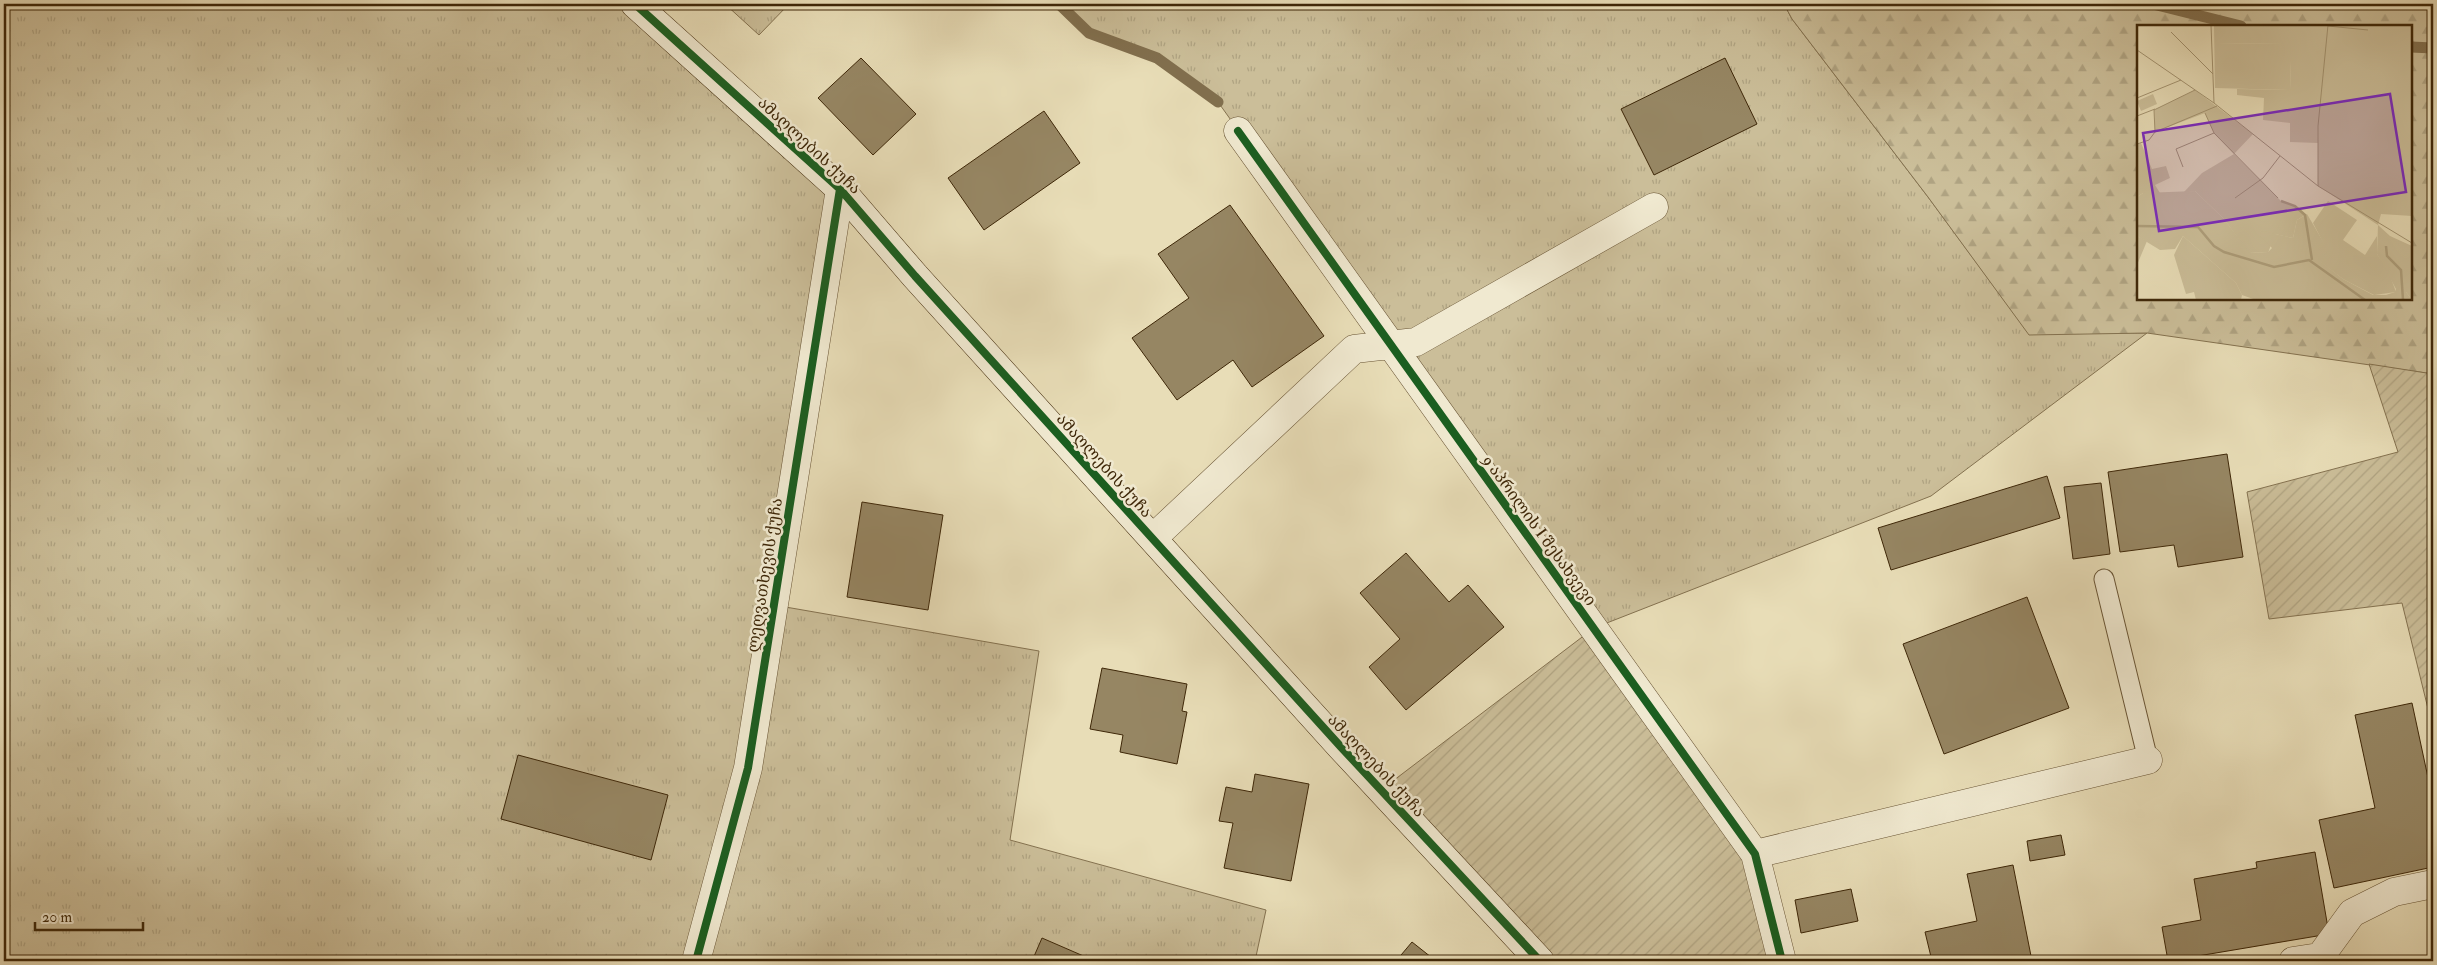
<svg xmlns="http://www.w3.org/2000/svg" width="2437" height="965" viewBox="0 0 2437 965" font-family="'IM FELL Double Pica','Noto Serif Georgian',serif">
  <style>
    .grass { fill: url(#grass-tufts); stroke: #847250 }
    .forest { fill: url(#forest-firs); stroke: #847250; fill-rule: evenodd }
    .garden { fill: url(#garden-furrows); stroke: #847250 }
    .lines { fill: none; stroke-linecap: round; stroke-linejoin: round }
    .stream { stroke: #816f4e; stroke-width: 11 }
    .building { fill: #968663; stroke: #3e2708 }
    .lane-casing { stroke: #685434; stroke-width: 21 }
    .street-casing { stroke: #685434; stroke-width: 29 }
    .secondary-casing { stroke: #3e2708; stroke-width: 29 }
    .lane { stroke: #f0e9d0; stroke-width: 19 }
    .street { stroke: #f0e9d0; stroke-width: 28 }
    .secondary { stroke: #f0e9d0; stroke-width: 28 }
    .cycleway-casing { stroke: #f0e9d0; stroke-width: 11 }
    .cycleway { stroke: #1b5e20; stroke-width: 8 }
    .labels { text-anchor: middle; stroke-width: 5; stroke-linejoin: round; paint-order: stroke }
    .street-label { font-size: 16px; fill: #3e2708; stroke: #f0e9d0 }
    .inset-river { fill: none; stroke: #ae9f7c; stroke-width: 2.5 }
    .inset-road { fill: none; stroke: #a49471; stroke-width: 1 }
    .view { fill: #7b2cbf; fill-opacity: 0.15; stroke: #7b2cbf; stroke-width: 2.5 }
    .inset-edge { fill: none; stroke: #3e2708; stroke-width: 2.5 }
  </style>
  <defs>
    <pattern id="grass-tufts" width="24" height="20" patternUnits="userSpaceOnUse" patternTransform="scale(1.25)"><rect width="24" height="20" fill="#cbbe99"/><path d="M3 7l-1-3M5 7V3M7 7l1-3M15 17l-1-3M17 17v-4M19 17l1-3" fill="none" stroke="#afa382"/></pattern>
    <pattern id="forest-firs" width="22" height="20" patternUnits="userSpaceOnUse" patternTransform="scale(1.25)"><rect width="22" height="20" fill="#cbbe99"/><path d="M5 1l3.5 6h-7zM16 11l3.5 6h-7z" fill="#afa382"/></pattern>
    <pattern id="garden-furrows" width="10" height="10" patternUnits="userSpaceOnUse" patternTransform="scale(1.25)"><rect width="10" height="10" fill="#cbbe99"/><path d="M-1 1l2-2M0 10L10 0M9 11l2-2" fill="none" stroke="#afa382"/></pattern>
  </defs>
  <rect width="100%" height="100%" fill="#e8ddb7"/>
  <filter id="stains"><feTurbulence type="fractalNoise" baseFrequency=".004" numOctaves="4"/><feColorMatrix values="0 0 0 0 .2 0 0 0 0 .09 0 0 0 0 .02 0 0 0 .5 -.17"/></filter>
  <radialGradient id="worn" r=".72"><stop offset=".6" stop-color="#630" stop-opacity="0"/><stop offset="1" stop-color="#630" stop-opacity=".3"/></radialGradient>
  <path class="grass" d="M4,4h631l205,185 -66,416 265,46 -29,189 256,70 -11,51h-1251z
    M725,4h64l-30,31z
    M1059,4h725l8,15 136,178 101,137 118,-1 -216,163 -337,132 -376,-526 -61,-44 -68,-25z"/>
  <path class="forest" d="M1784,4h649v370l-286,-41 -118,2 -101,-138 -136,-178zM2138,26h273v273h-273z"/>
  <path class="garden" d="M2369,364l64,10v355l-31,-126 -133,16 -22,-127 151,-40z
    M1594,628l161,226 27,107h-242l-159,-171z"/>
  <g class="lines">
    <path class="stream" d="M1059,4l30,29 68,25 61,44
      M2153,4l88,22
      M2411,47l22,1"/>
  </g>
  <path class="building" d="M861,58l55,56 -43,41 -55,-57z
    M1725,58l32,66 -103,51 -33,-66z
    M1044,111l36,52 -96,67 -36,-52z
    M1230,205l94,131 -72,51 -19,-27 -56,40 -45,-62 57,-40 -31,-44z
    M2227,454l16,103 -65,10 -4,-22 -54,7 -12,-80z
    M2047,476l13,42 -169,52 -13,-42z
    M2101,483l9,71 -37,5 -9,-72z
    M862,502l81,13 -15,95 -81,-13z
    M1406,553l43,49 19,-17 36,42 -98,83 -37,-43 31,-28 -40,-46z
    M2027,597l42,111 -125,46 -41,-110z
    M1102,668l85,16 -5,27 5,1 -10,52 -57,-12 3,-17 -33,-6z
    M2412,703l21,98v66l-99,21 -15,-68 56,-12 -20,-93z
    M518,755l150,40 -17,65 -150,-41z
    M1255,774l54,10 -18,97 -67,-13 9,-45 -14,-2 7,-34 26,5z
    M2061,835l4,20 -35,6 -3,-20z
    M2315,852l14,82 -161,27 -6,-34 39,-7 -7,-41 63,-11 -1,-6z
    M2013,865l19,96h-46l-1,-3 -15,3h-38l-7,-29 52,-11 -10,-47z
    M1851,889l7,32 -57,12 -6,-33z
    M1042,938l53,23h-63z
    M1412,942l24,19h-40z"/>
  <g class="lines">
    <defs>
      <path id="lane" d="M2104,579l44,181"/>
      <path id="street" d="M1238,131l517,723 27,107
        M1153,538l201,-189 62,-7 238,-135
        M1755,854l393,-94
        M696,961l52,-193 92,-579
        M2293,961l26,-4
        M2317,961l35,-48 42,-21 39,-8"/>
      <path id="secondary" d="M635,4l205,185 75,87 426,471 199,214"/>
    </defs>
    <use href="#lane" class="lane-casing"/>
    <use href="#street" class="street-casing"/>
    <use href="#secondary" class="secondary-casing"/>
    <use href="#lane" class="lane"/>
    <use href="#street" class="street"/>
    <use href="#secondary" class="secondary"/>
    <defs>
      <path id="cycleway" d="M635,4l205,185 75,87 426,471 199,214
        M1238,131l517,723 27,107
        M696,961l52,-193 92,-579"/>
    </defs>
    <use href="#cycleway" class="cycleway-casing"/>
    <use href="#cycleway" class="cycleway"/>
  </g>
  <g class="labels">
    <g class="street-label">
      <text transform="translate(810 145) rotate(43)" y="6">ამაღლების ქუჩა</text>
      <text transform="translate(1105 465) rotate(48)" y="6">ამაღლების ქუჩა</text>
      <text transform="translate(1540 530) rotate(54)" y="6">9 აპრილის I შესახვევი</text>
      <text transform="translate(764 575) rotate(-81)" y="6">ლეღვათხევის ქუჩა</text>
      <text transform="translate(1377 765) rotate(47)" y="6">ამაღლების ქუჩა</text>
    </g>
  </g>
  <g transform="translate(2137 25)">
    <rect width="275" height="275" fill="#e8ddb7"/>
    <path d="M80,0h65v19l-65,-1zM151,0h124v191l-31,-2 -3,11 -60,-39v-43l-28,-1v-19l-27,-3 1,-22 -27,-3v-6l53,1 1,-29 27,-35zM97,129l47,47 14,5 10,9 -8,5 -4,18 -18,-4 -7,19 -20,-1 -24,-33 -29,-28 -12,2 19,-20zM191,176l29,19 -14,20 22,15 12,-19v18l12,19 7,19 -22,3 -31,-16 -25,-19 9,-10 -14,-27zM0,211l10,5 -10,24zM253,211l22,10v54l-6,-8v-13z" fill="#cbbe99"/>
    <path d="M58,166l29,28 25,33 18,1 5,-5 -13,-13 3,-4 31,7 4,-18 10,-6 21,36 -9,10 24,19 30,16h13l9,-3 1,-3 -19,-35 1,-29 24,22 6,16 -2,29 6,8h-156l-14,-5 -6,-12 -53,-47 -8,13 -15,1 -23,-14v-39l6,-4z" fill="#cbbe99"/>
    <path d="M77,0h3v18l65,1v-19l36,1 -1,35h-26l-1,29 -75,-2zM58,65l58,44 -19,20 -20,-21 -9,-20 -50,19 -1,-22zM4,118l11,26 14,-3 4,12 -15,7 5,8h-17l-6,4v-53zM46,211l53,47 6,12 -1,5h-45l-2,-8 -8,2 -12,-39z" fill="#cbbe99"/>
    <path d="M16,69l4,10 -16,7 -4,-10z" fill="#cbbe99"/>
    <path class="inset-river" d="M144,176l14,5 10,9 7,45M0,201l61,1 16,19 10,6 50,15 35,-7 56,40M249,221l1,10 14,14 2,30"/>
    <path class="inset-road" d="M74,0l3,78M191,1l40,4M34,7l42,42M0,25l77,53 104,83 94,57M0,73l44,-18M68,88l9,20 64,65M0,91l18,-7M18,107l62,-26M0,119l12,-4 6,-8 -1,-22 41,-20M46,142l-7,-18 38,-16M181,161v-60l10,-101M98,173l28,-20 17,-22"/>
    <path class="view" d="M253,69l16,98 -247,39 -16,-98z"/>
    <rect width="275" height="275" class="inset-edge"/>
  </g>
  <rect width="2437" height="965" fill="none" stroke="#e8ddb7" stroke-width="20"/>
  <rect x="5" y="5" width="2427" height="955" fill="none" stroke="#3e2708" stroke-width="2.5"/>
  <rect x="10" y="10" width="2417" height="945" fill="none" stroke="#3e2708"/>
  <path d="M35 922v8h108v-8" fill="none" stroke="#3e2708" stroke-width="2.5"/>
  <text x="42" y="922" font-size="15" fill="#3e2708" stroke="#f0e9d0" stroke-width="4" paint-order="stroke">20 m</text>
  <rect width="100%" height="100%" filter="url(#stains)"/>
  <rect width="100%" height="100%" fill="url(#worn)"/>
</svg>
